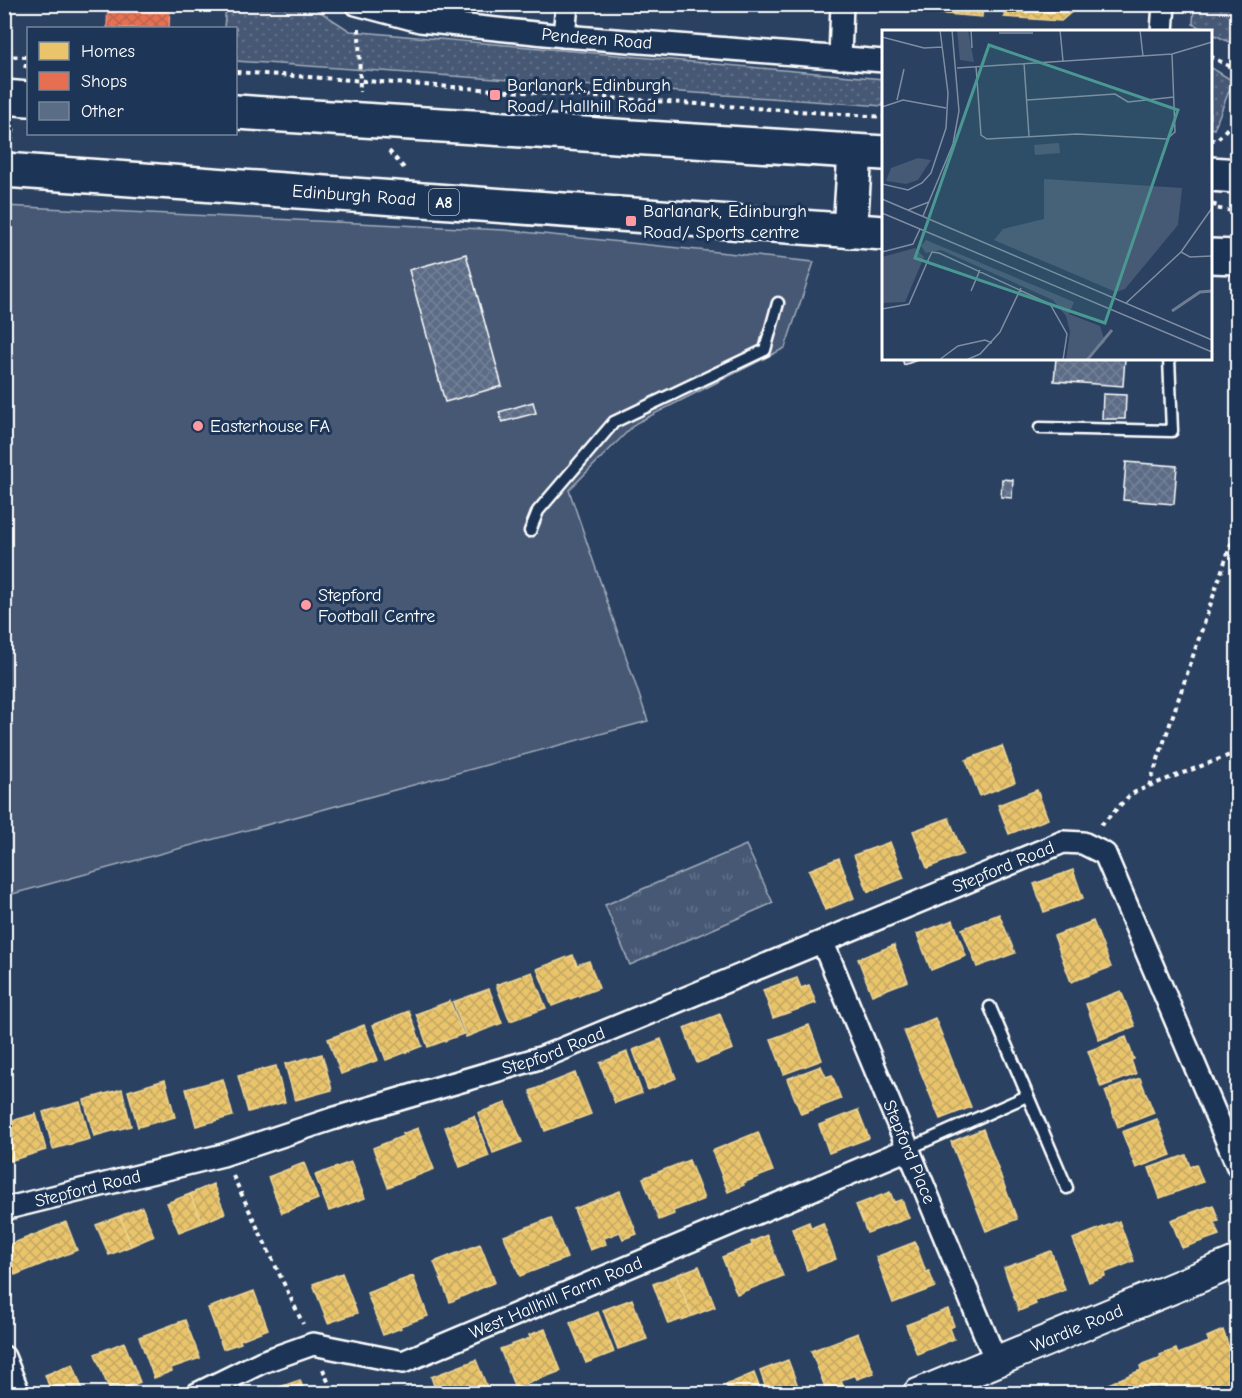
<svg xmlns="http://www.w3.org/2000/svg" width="1242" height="1398" viewBox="0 0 1242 1398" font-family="'Comic Neue',sans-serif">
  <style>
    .grass { fill: url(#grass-dots); stroke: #a2acba; stroke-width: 1.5 }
    .park { fill: url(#park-tufts); stroke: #a2acba; stroke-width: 1.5 }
    .garden { fill: #465975; stroke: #a2acba; stroke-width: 1.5 }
    .homes { fill: url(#homes-cross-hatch); stroke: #f0d697; stroke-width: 1.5 }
    .shops { fill: url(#shops-cross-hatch); stroke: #ee9a85; stroke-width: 1.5 }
    .building { fill: url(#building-cross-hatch); stroke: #fff; stroke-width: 1.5 }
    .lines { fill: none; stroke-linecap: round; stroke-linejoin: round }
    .lane-casing { stroke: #fff; stroke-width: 15 }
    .street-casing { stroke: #fff; stroke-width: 26 }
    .secondary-casing { stroke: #fff; stroke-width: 34 }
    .primary-casing { stroke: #fff; stroke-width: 38 }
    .path { stroke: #fff; stroke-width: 4; stroke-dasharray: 4.5 4.5; stroke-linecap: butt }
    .lane { stroke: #1d3557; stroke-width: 10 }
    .street { stroke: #1d3557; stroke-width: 21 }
    .secondary { stroke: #1d3557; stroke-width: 30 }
    .primary { stroke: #1d3557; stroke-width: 33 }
    .poi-dot { fill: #ff9aa2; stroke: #1d3557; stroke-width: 2 }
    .labels { text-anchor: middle; stroke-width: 6; stroke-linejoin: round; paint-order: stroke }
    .shield { fill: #1d3557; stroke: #bbc2cd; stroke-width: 1.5 }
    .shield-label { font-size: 16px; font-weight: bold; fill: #fff }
    .street-label { font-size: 18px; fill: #fff; stroke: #1d3557 }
    .poi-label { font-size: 18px; fill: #fff; stroke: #1d3557; text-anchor: start }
    .inset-river { fill: none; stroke: #6d7d92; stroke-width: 3 }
    .inset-road { fill: none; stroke: #7f8da0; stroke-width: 1.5 }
    .view { fill: #4b9892; fill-opacity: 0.15; stroke: #4b9892; stroke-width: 3 }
    .inset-edge { fill: none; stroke: #fff; stroke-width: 3 }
  </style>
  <defs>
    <pattern id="grass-dots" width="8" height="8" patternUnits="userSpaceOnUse" patternTransform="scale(1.5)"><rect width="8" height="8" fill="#465975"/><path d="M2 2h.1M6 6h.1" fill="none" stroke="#62728a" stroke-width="1.8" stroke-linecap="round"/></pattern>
    <pattern id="park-tufts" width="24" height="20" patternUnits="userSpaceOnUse" patternTransform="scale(1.5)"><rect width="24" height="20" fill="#465975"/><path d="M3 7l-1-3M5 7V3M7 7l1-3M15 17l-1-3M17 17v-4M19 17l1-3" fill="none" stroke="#62728a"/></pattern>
    <pattern id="homes-cross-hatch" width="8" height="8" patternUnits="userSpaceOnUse" patternTransform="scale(1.5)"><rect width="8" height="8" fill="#e9c46a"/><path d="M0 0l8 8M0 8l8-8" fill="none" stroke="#c2a662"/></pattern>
    <pattern id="shops-cross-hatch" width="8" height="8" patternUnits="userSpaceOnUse" patternTransform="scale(1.5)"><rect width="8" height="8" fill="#e76f51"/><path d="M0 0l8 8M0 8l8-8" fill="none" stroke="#b86450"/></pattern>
    <pattern id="building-cross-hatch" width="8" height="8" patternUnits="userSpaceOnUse" patternTransform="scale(1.5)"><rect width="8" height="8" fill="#5b6c86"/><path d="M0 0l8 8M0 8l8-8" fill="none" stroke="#748298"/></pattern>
  </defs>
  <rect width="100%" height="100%" fill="#2a4161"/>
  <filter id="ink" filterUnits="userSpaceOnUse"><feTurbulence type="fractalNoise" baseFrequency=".0167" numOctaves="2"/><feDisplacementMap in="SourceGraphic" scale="12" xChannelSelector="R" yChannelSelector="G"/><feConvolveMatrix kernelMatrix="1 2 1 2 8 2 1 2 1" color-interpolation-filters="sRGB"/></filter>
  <g filter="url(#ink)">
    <path class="grass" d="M226,5h84l40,26 533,48v27l-647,-45v-33h-12z
      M1194,5h43v41l-44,-22z
      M1210,67l23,14 -19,48 -4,-1z"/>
    <path class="park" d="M746,845l27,58 -143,62 -25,-60z"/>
    <path class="garden" d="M4,206l500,24 310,32 -29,86 -149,75 -67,67 79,231 -643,175z"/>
    <path class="homes" d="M885,4h98l-1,13 -97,-8z
      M1005,4h76l-20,17 -57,-4z
      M1002,746l13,36 -35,14 -14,-36z
      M1037,790l11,29 -39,15 -11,-29z
      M949,818l14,36 -36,14 -14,-37z
      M890,842l14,36 -36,14 -14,-37z
      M839,858l15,40 -29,12 -16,-40z
      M1073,870l10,28 -39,14 -10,-28z
      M999,914l16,39 -38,14 -15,-38z
      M953,920l13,36 -35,14 -14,-36z
      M1093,921l18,46 -40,15 -17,-46z
      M894,945l14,36 -36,14 -14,-36z
      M573,955l4,10 12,-4 10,27 -47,18 -15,-37z
      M532,972l14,36 -36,13 -14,-36z
      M797,978l4,10 8,-3 7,18 -43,15 -10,-28z
      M489,989l13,34 -36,14 -13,-35z
      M1121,991l14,35 -36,14 -13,-36z
      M450,1001l13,33 -35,13 -12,-33z
      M409,1011l13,35 -36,14 -13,-35z
      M720,1014l13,35 -36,14 -13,-35z
      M935,1018l36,89 -31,12 -36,-88z
      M364,1025l14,35 -37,14 -13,-35z
      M809,1025l13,35 -38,14 -13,-35z
      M1126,1037l8,22 -3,1 5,14 -35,13 -13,-36z
      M661,1039l15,39 -28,12 -15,-40z
      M627,1052l15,41 -27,10 -15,-40z
      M322,1054l10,36 -37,10 -10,-36z
      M276,1066l9,36 -37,10 -10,-36z
      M821,1066l5,11 6,-2 9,24 -40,15 -14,-35z
      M575,1073l16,41 -46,17 -15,-40z
      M1140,1078l14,35 -36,14 -13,-36z
      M223,1079l10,37 -37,10 -10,-37z
      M165,1080l10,37 -37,10 -10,-36z
      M122,1089l9,37 -37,10 -10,-36z
      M80,1102l10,37 -37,10 -10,-37z
      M506,1103l16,39 -29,11 -15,-40z
      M858,1110l11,28 -40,15 -10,-28z
      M36,1114l10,36 -37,11 -5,-15v-23z
      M474,1116l15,40 -29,11 -15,-40z
      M1157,1119l14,36 -35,13 -14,-36z
      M418,1128l16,41 -46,18 -15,-39 30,-12 -1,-2z
      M983,1129l34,90 -31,12 -35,-89z
      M758,1132l15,39 -30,12 1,2 -16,7 -16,-41z
      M1186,1155l4,12 6,-3 7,18 -43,16 -11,-30z
      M689,1160l15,39 -31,12 1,3 -15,6 -16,-42z
      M351,1162l14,36 -36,13 -14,-36z
      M304,1163l14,36 -36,14 -14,-36z
      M213,1184l12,29 -23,10 -12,-29z
      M620,1191l17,43 -14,5 -3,-7 -16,6 2,6 -16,6 -16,-41z
      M890,1192l4,10 8,-2 7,18 -42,15 -11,-28z
      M190,1194l12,29 -23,9 -12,-29z
      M1213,1205l6,16 -5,1 5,13 -37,13 -11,-28z
      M142,1207l12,29 -23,10 -11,-30z
      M120,1216l11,30 -22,9 -13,-30z
      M551,1218l16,40 -47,18 -16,-40z
      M1119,1221l15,40 -30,12 1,3 -16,6 -16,-43z
      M66,1222l11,28 -62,25 -11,-28z
      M809,1222l2,6 12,-5 13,36 -29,11 -15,-41z
      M767,1235l16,41 -46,18 -15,-37 30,-12 -1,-3z
      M915,1242l11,30 3,-1 6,16 -42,16 -17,-46z
      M480,1244l15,38 -45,20 -16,-40z
      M1051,1251l14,39 -30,11 1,3 -17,7 -15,-43z
      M699,1266l16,41 -23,9 -16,-41z
      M342,1273l15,40 -29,10 -15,-39z
      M676,1275l16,41 -24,8 -15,-40z
      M413,1276l15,40 -28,10 1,2 -18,7 -16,-42z
      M254,1291l14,38 -28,11 1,3 -18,6 -15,-41z
      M632,1299l15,40 -29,10 -15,-39z
      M948,1309l6,17 -4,2 4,11 -37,15 -11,-29z
      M598,1312l16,40 -28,11 -16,-40z
      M185,1320l15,38 -29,10 1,3 -18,7 -15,-41z
      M545,1329l16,42 -46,17 -15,-39 30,-11 -1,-3z
      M1223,1330l7,20 8,-3v33l-35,14h-118l56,-24 -1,-4 21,-8 -1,-3 16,-6 2,5 31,-12 -2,-5z
      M858,1333l16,40 -17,6 -2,-4 -14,5 2,6 -16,6 -16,-41z
      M124,1342l16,40 -29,12 -16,-40z
      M476,1360l14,34h-53l-6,-17z
      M788,1360l13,34h-33l-8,-23z
      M73,1364l11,30h-32l-7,-19z
      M754,1373l8,21h-32l-4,-9z
      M300,1380l5,14h-26l-2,-6z
      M277,1388l2,6h-15z
      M408,1388l2,6h-16z"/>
    <path class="shops" d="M108,4h62l-1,24h-62z"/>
    <path class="building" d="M466,254l36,132 -57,16 -36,-132z
      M902,358h20l-18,7z
      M1056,358h69l-2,28 -69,-5z
      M1103,394l23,1 -1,24h-23z
      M533,402l3,11 -34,9 -3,-10z
      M1126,462l51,4 -3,38 -51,-4z
      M1002,479l11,1 -1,18 -11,-1z"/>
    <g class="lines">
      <defs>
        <path id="lane" d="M1040,428l132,3 -3,-73
          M530,531l8,-20 76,-89 151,-72 13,-47
          M990,1007l77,181
          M908,1149l119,-53"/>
        <g id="street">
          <path id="s1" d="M356,4l64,17 144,15 320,25"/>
          <path d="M1162,32l2,-28"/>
          <path d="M564,36l3,-32"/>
          <path d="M840,58l2,-54"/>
          <path id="s2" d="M823,943l173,418"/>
          <path id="s3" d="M4,1211l4,-3 215,-53 109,-36 211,-62 520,-215 20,1 22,11 133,313"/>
          <path d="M4,1357l15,37"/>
          <path id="s4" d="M197,1394l65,-32 51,-18 90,18 505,-213"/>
        </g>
        <g id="secondary">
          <path id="s5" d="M918,1394l320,-133"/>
        </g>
        <g id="primary">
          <path d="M4,97l24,2"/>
          <path d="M236,112l648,41"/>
          <path id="s6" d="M4,170l880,63"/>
          <path d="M1210,174l28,2"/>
          <path d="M850,231l5,-79"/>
          <path d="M1210,256l28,1"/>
        </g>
      </defs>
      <use href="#lane" class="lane-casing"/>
      <use href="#street" class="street-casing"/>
      <use href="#secondary" class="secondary-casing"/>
      <use href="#primary" class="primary-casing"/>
      <path class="path" d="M359,28l1,64
        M4,56l24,1
        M1210,56l28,15
        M25,68l3,-11
        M236,72l648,45
        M1238,96v5
        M1210,140h7l21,-24
        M11,142l3,-16
        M389,151l15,17
        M1215,203l-1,5 24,4
        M1149,786l89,-34
        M1101,825l30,-31 18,-8 89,-263
        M233,1176l70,148
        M323,1369l10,25"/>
      <use href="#lane" class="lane"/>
      <use href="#street" class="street"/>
      <use href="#secondary" class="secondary"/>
      <use href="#primary" class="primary"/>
    </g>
  </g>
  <g class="poi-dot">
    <rect x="489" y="89" width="12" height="12" rx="3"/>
    <rect x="625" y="215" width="12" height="12" rx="3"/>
    <circle cx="198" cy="426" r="6"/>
    <circle cx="306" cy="605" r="6"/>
  </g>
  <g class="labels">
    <rect class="shield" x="429" y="189" width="30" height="26" rx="4.5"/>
    <g class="shield-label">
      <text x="444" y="208">A8</text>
    </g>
    <g class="street-label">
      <text dy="6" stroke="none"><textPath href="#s1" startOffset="244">Pendeen Road</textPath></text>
      <text dy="6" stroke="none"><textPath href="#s6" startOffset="351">Edinburgh Road</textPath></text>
      <text dy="6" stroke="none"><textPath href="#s3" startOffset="1059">Stepford Road</textPath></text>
      <text dy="6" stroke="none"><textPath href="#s3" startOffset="573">Stepford Road</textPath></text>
      <text dy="6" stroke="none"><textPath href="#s2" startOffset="226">Stepford Place</textPath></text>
      <text dy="6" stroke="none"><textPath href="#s3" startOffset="87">Stepford Road</textPath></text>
      <text dy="6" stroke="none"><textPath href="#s4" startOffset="384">West Hallhill Farm Road</textPath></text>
      <text dy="6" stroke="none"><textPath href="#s5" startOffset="172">Wardie Road</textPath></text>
    </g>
    <g class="poi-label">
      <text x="507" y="91">Barlanark, Edinburgh<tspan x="507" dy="21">Road/ Hallhill Road</tspan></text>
      <text x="643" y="217">Barlanark, Edinburgh<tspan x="643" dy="21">Road/ Sports centre</tspan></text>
      <text x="210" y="432">Easterhouse FA</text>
      <text x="318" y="601">Stepford<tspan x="318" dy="21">Football Centre</tspan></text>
    </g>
  </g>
  <g transform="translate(882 30)">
    <rect width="330" height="330" fill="#2a4161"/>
    <path d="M75,0h11l6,32 -14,-2zM36,128l13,2 -13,20 -12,4 -20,-3 5,-13zM44,210l148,62 -5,12 31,12 5,16 -20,18h-19l4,-28 -4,-16 -13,-16 -112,-50 -15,3 -5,-7zM33,218l9,9 -19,45 -23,1v-46z" fill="#465975"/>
    <path d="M177,113l1,10 -25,2 -1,-10z" fill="#465975"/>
    <path d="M162,149l138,9 -4,37 -53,64 -9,3 -122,-52 9,-11 41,-10z" fill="#465975"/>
    <path class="inset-river" d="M290,281l28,-19 12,-1M205,330l25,-30"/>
    <path class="inset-road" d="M89,0l1,18M178,0l3,31M258,0l3,26M117,3h34M0,7l42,11 18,-1M142,33l5,73M94,36l5,69 6,4 90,-5 90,5 8,-7 -3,-78M75,38l215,-14 40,-12M15,70l7,-31M145,70l88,-6 13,8 46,-5M0,77l21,-7 43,8M0,154l26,6 14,-7 9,-10 15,-45 2,-35 -8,-63M0,169l330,141M26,180l21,-8M0,183l330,139M41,186l30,-72 6,-33 -7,-81M0,222l31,-8 7,-15M299,222l9,5 22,-1M89,261l9,-21M244,273l55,-51 31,-44M0,279l27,-5 20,-46 3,-6 7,1 111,51 17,30 -4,26M57,330l19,-14 27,-6 7,3M84,330l14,-6 20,-22 21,-44"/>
    <path class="view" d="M107,15l189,65 -73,213 -190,-65z"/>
    <rect width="330" height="330" class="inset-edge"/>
  </g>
  <rect width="1242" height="1398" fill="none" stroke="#1d3557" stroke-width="24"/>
  <rect x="12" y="12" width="1218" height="1374" fill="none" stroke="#fff" stroke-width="2" filter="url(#ink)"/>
  <rect x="27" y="27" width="210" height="108" fill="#1d3557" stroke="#77869a" stroke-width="1.5"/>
  <rect x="39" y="42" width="30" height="18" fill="#e9c46a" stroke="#77869a" stroke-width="1.5"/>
  <text x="81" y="57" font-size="18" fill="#ffffff">Homes</text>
  <rect x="39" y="72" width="30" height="18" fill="#e76f51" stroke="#77869a" stroke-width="1.5"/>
  <text x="81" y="87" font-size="18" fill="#ffffff">Shops</text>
  <rect x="39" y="102" width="30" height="18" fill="#5b6c86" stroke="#77869a" stroke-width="1.5"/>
  <text x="81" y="117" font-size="18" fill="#ffffff">Other</text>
</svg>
